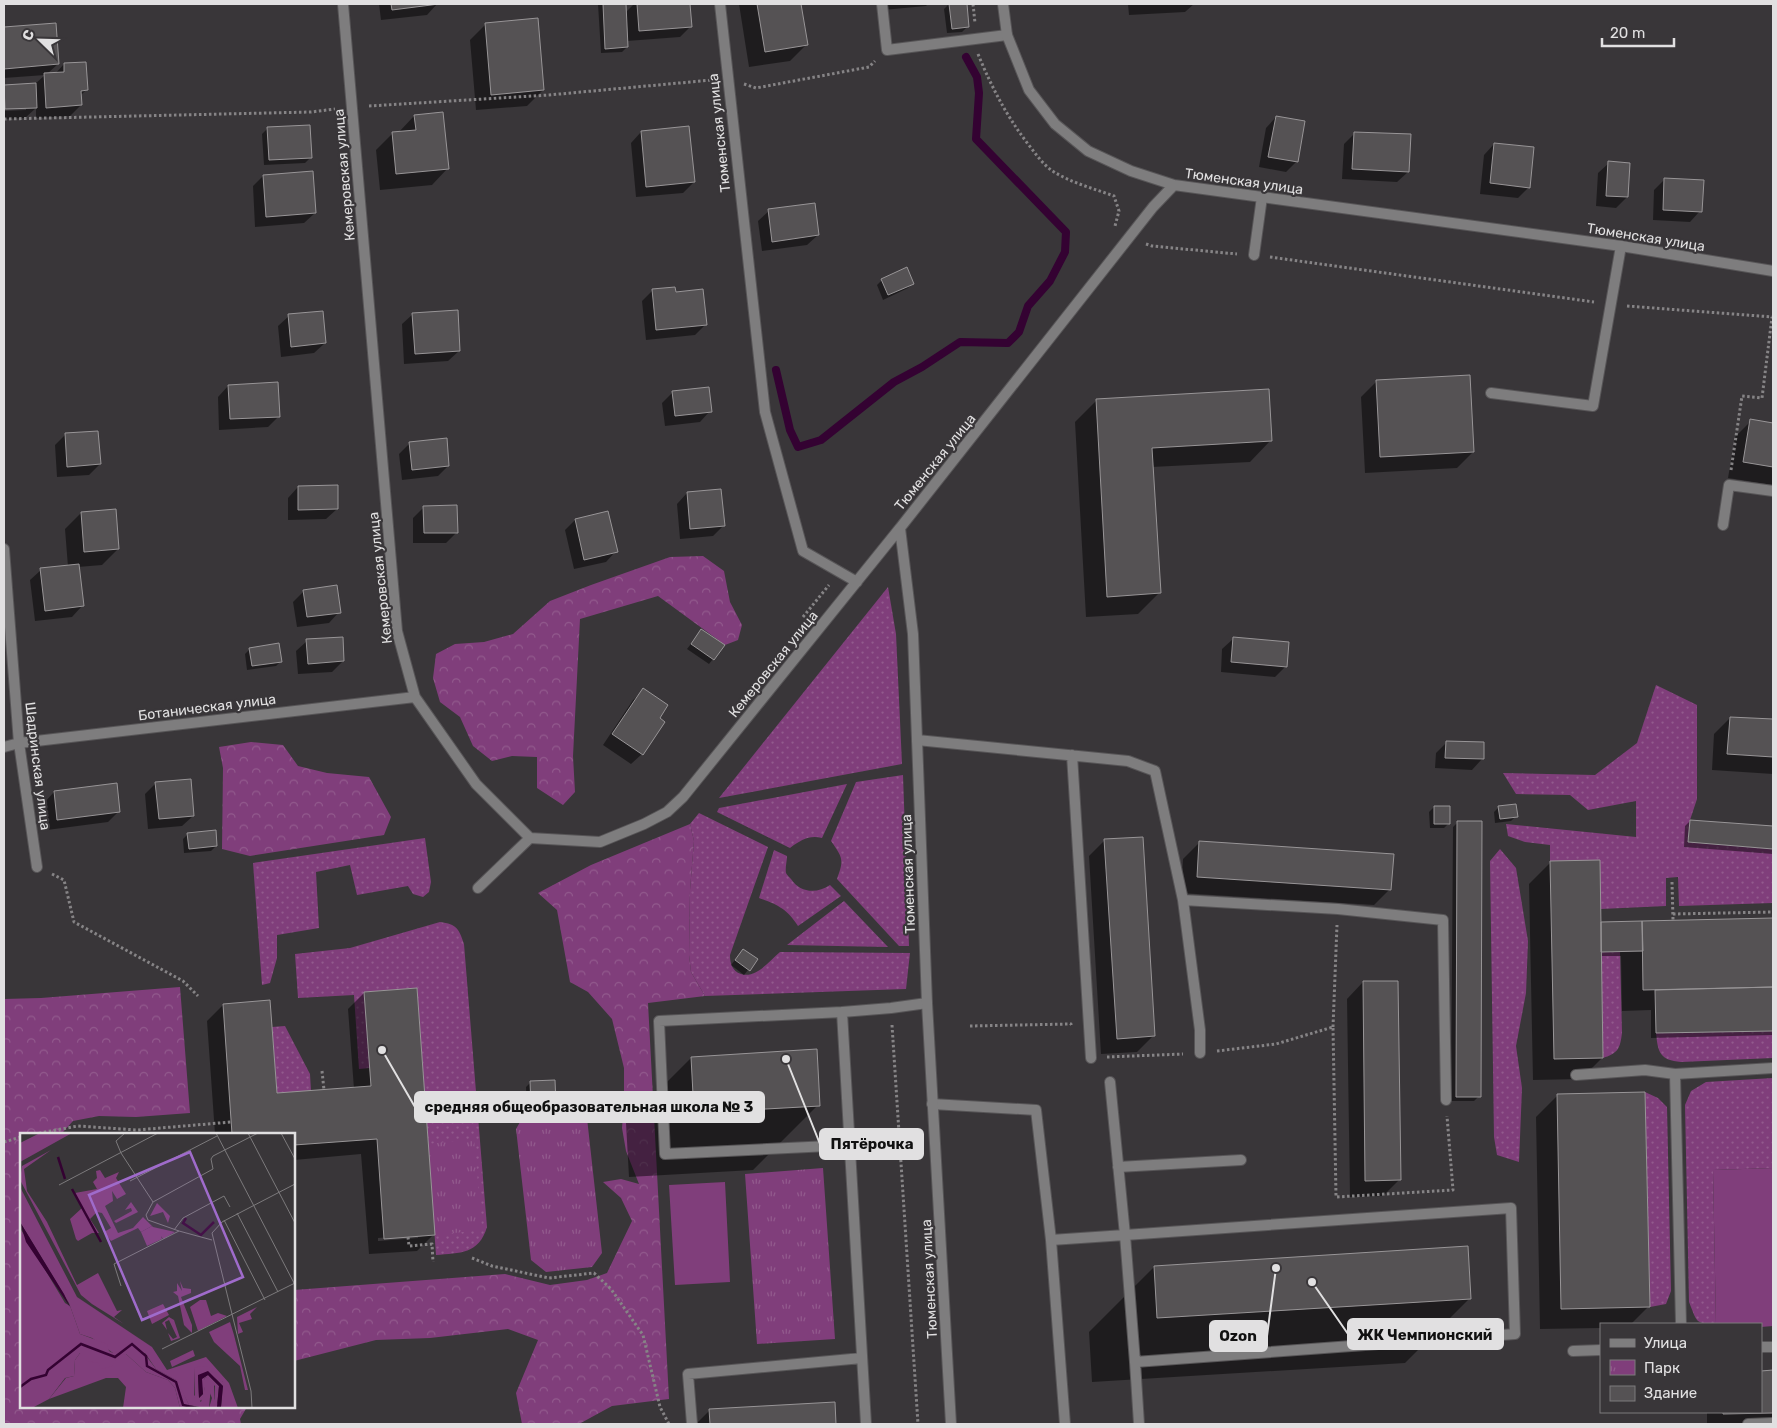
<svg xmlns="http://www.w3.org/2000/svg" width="1777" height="1428" viewBox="0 0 1777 1428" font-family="Rubik,sans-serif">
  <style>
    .grass { fill: url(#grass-dots) }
    .forest { fill: url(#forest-crowns) }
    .park { fill: url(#park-tufts) }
    .pitch { fill: #803e7b }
    .shadow { fill: #0007; fill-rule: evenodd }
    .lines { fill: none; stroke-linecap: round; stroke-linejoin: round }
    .stream { stroke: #340232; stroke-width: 8 }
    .building { fill: #555254; stroke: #989597 }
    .service-casing { stroke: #575557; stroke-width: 12 }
    .minor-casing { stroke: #575557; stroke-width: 12 }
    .path { stroke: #868486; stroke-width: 3; stroke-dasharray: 2.5 2.5; stroke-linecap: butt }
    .service { stroke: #7e7d7e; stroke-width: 10 }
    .minor { stroke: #7e7d7e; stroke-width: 10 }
    .labels { text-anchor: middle; stroke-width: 4.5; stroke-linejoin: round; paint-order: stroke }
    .street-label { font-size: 14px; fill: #e1e0e1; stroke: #393639 }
    .inset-river { fill: none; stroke: #340232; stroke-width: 2.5 }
    .inset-road { fill: none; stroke: #7c7a7c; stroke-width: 1 }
    .view { fill: #9f6bcb; fill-opacity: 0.15; stroke: #9f6bcb; stroke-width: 2.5 }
    .inset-edge { fill: none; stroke: #e1e0e1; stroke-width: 2.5 }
    .leader { fill: none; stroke: #e1e0e1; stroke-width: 2 }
    .callout-dot { fill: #e1e0e1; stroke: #393639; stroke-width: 2 }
    .callout { fill: #e1e0e1; stroke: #e1e0e1; stroke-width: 2 }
    .callout-label { font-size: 15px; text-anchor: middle; font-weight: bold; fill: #111 }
  </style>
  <defs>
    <pattern id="grass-dots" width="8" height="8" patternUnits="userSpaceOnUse" patternTransform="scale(1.25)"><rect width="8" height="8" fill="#803e7b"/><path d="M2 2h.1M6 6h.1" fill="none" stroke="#925a8d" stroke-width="1.8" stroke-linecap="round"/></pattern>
    <pattern id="forest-crowns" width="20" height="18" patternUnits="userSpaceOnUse" patternTransform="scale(1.25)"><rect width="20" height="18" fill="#803e7b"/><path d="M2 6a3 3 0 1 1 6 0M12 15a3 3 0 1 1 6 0" fill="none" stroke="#925a8d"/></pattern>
    <pattern id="park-tufts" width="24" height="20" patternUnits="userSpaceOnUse" patternTransform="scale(1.25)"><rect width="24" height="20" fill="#803e7b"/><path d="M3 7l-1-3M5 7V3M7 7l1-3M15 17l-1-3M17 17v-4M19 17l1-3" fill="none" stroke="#925a8d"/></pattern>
  </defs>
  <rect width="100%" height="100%" fill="#393639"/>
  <path class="grass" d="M888,587l8,47 6,130 -183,34z
    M1656,685l41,20v94l-7,21 -2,22 85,7v54l-94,3 -1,-29 -12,1v28l-65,3 -51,-48v-16l-25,-3 -17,-6 -2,-12 130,13v-36l-48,9 -18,-15 -54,-1 -13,-21 92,2 42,-32z
    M903,775l6,171h-10l-62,-67c7,-19 6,-21 -6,-38l25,-59z
    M847,784l-25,54c-13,-3 -21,2 -32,10l-73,-36 2,-4z
    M699,813l69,34 -38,108c0,8 2,16 11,19 15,5 28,-13 39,-22l130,1 -4,36 -201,7 -14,-24 -2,-17 1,-65 4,-49 -4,-17z
    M425,838l6,44 -2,10 -6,5 -10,-3 -5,-8 -51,9 -7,-30 -34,7 3,56 -42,7v23l-7,25 -8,2 -9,-122z
    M1500,849l16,19 12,73 -2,52 -10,53 6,42 -3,74 -22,-7 -3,-18 -4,-276z
    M774,850l13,6c0,5 -2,12 -1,17 1,2 3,4 5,6 9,14 26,15 39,6l11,11 -43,30c-11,-17 -20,-21 -39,-28z
    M844,901l44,46 -101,-2z
    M440,922c17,2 19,7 24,22l23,283c-8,27 -27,26 -51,28l-19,-267 -53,4 6,76 -11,1 -5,-74 -56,3 -3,-44 55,-6z
    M1601,952h19l2,81c-2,16 -4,20 -19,25z
    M285,1026l25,48 1,17 -34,2 -5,-66z
    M1773,1031v27l-92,4c-21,-2 -23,-9 -25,-29z
    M1773,1078v90l-60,2 3,154c-22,0 -19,-3 -27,-22l-4,-197 6,-14 15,-9z
    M1645,1092l13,6 9,9 4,184 -5,13 -16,3z"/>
  <path class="forest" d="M703,556l21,15 6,31 12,23 -4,15 -13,5 -67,-49 -78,23 -7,137 2,36 -12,13 -26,-17v-31l-25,-1 -20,5 -19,-15 -13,-29 -20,-15 -7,-24 3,-24 19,-10 29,-2 29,-8 37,-33 41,-16 79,-28z
    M251,742l32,3 15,21 29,7 42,4 22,40 -7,18 -134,21 -28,-7 1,-81 -4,-21z
    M690,824l4,17 -4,49 -1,65 2,17 14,24 -57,7 21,396 -57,7 -33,18h-57l-6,-31 22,-53 -30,-11 -78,9 -54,2 -82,21v-71l211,-16 45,11 37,-5 20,-7 25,-52 -11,-23 -18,-16 18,-3 18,5 -13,-33 -4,-23 2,-25v-35l-12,-49 -24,-27 -18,-10 -13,-72 -19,-17 53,-28z
    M180,987l10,126 -54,4 -37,-1 -26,5 -10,11 2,2h-44v273h226l-7,12 1,5h-237v-425l37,-1z"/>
  <path class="park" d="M572,1109l15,9 15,135 -10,14 -46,5 -15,-12 -15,-131 8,-14z
    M474,1139l8,91 -47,5 -7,-91z
    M823,1168l12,171 -78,5 -12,-170z"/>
  <path class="pitch" d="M1773,1168v158l-12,1v-3h-45l-3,-154z
    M725,1182l5,100 -55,3 -6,-100z"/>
  <path class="shadow" d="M379,4h58l-10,11 -46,5z
    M598,4h26l1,9 9,-9h55l1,23 -10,10 -53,4v6l-5,5 -21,1z
    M739,4h61l6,41 -16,16 -41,6z
    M882,4h46l-2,2 -43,4z
    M949,4h16l2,23 -5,5 -15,1 -3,-24z
    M1128,4h66l-9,8 -56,3z
    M1493,4h20l-20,1z
    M486,24l57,66 -16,16 -51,4 -6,-70z
    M55,25l3,39 -11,10h8l9,-10 22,26 -6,6 1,9 -11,11 -34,2v-10l-11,10 -21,1v-8l22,-1v-3l-22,1v-21l31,-3 10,-9 -41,3v-50z
    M414,116l34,52 -16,17 -52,5 -4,-40 16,-16 6,-1z
    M1276,117l21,44 -11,11 -27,-5 7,-39z
    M267,129l43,29 -5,5 -41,2 -2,-31z
    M641,132l53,50 -11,11 -47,4 -5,-54z
    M1355,133l53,39 -11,10 -55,-3 2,-35z
    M1494,144l35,43 -11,11 -38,-4 4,-39z
    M1609,163l18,34 -11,11 -20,-2 2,-33z
    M263,176l52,37 -11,10 -49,4 -2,-41z
    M1665,179l35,32 -10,11 -37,-2 1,-30z
    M769,211l49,24 -11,10 -45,6 -4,-30z
    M882,280l31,3 -5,5 -25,12 -6,-15z
    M653,290l21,3 32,31 -11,11 -49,5 -4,-39z
    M413,314l46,37 -11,10 -44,3 -2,-40z
    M289,316l36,27 -11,10 -33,4 -3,-31z
    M1377,381l96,71 -16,16 -92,5 -4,-76z
    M228,386l51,30 -11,11 -49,3 -1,-33z
    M673,392l37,19 -10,11 -35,4 -3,-23z
    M1096,401l175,39 -21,22 -98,5 7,126 -21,21 -52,3 -11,-195z
    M1751,421l22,3v61l-45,-7 7,-41z
    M65,435l35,29 -11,11 -32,2 -2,-32z
    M410,443l38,23 -10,10 -36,4 -3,-26z
    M298,487l39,22 -11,10 -38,1v-22z
    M687,493l37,32 -11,11 -33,3 -3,-35z
    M424,507l33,25 -11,11h-33v-25z
    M81,513l37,36 -16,16 -24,2 4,39 -10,11 -37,4 -5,-41 11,-10 27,-3 -3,-38z
    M575,520l41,31 -10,11 -32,7 -9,-39z
    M304,591l35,21 -10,11 -32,4 -4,-25z
    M701,631l12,28 -4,5 -22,-15z
    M1233,639l53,27 -11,11 -54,-5 1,-23z
    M307,641l36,20 -11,11 -34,2 -2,-23z
    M250,649l31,12 -5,5 -29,4 -2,-16z
    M644,690l-2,64 -11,10 -28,-19 30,-45z
    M1730,718l43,3v53l-61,-4 2,-36z
    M1447,742l35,17 -10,11 -37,-2 1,-15z
    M156,783l37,33 -11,10 -34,3 -3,-35z
    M54,792l65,19 -11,11 -61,8 -3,-27z
    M1434,807l15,16 -5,5h-14l-1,-16z
    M1499,807l17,9 -5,5 -16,2 -1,-11z
    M1690,821l83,6v27l-89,-7 1,-21z
    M1458,822l21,274 -5,5h-23l2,-274z
    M188,834l28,12 -5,5 -27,2 -1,-14z
    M1105,840l48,196 -16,16 -36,2 -12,-198z
    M1200,842l190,47 -16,16 -193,-12 2,-34z
    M1551,862l49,61 173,-4v116l-122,3v-28l-29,1 -1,-55h-21l2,102 -21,21 -48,1 -4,-196z
    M743,950l13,10 -12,15 -13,-10z
    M1363,982l36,198 -16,16 -33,1 -3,-198z
    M364,993l69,242 -16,16 -48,3 -8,-100 -67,6v-26h-79l-8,-113 16,-16 53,90 78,-6 -6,-80zM418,1235v3l-40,3v-3z
    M691,1058l127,47 -65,65 -124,7 -3,-54z
    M531,1082l24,23 -5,5 -23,1 -1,-24z
    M1557,1096l92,210 -18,18h-30v4l-61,1 -4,-212z
    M1154,1267l316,31 -65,65 -313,19 -3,-50z
    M1761,1372h12v52h-66v-12h54z
    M834,1403l1,21h-139l14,-14z"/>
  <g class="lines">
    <path class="stream" d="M776,370l14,60 8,17 23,-7 73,-58 28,-15 38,-25 48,1 11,-11 9,-26 22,-25 15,-29 1,-20 -90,-93 3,-46 -2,-16 -11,-20"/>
  </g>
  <path class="building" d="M391,4h48l-47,6z
    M603,4h23l2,43 -23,2z
    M637,4h53l2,23 -53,4z
    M757,4h44l7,41 -43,7z
    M949,4h18l2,23 -17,2z
    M538,18l6,72 -53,5 -6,-72z
    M56,23l3,41 -55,5v-42z
    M86,62l2,28 -7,1 1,14 -36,3 -2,-35 20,-1v-9z
    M36,83l1,25 -32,1 -1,-24z
    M443,112l6,57 -53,5 -4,-42 24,-2 -2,-15z
    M1276,116l29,5 -7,41 -30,-5z
    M310,125l2,33 -43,2 -2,-33z
    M689,126l6,56 -49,5 -5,-56z
    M1354,132l57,2 -2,38 -57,-3z
    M1494,143l40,4 -4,41 -40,-5z
    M1608,161l22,2 -2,34 -22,-1z
    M313,171l3,42 -50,4 -3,-42z
    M1664,178l40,2 -2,32 -39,-2z
    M815,203l4,32 -47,7 -4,-33z
    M907,267l7,17 -26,11 -7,-16z
    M675,287l1,5 27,-3 4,36 -51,5 -4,-41z
    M458,310l2,41 -45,3 -3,-41z
    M323,311l3,32 -35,4 -3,-33z
    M1470,375l4,77 -94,5 -4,-77z
    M278,382l2,35 -50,2 -2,-34z
    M709,387l3,25 -37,4 -3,-25z
    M1269,389l3,52 -120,7 9,145 -54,4 -11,-198z
    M1750,419l23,4v44l-30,-5z
    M98,431l3,33 -34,3 -2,-34z
    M447,438l2,28 -37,4 -3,-28z
    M338,485v24l-40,1v-24z
    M721,489l4,37 -35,3 -3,-37z
    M457,505l1,28h-34l-1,-27z
    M116,509l3,40 -35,3 -3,-40z
    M608,511l10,41 -34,8 -9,-41z
    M79,564l5,42 -39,5 -5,-43z
    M337,585l4,28 -34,4 -4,-27z
    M701,629l24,16 -11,15 -23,-16z
    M343,637l1,24 -36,3 -2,-25z
    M1233,637l56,5 -2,25 -56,-5z
    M279,643l3,19 -30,4 -3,-18z
    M643,688l25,17 -8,13 5,4 -22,33 -31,-21z
    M1730,717l43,2v38l-46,-3z
    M1446,741l38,1v17l-39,-1z
    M191,779l3,37 -35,3 -4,-37z
    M117,783l3,29 -63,8 -3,-29z
    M1516,804l2,13 -18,2 -2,-13z
    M1434,806h16v18h-16z
    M1690,820l83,6v23l-85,-7z
    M1457,821h25l-1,276h-25z
    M216,830l1,16 -28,3 -2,-16z
    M1143,837l12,199 -38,3 -13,-200z
    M1199,841l195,13 -3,36 -194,-13z
    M1600,860l3,198 -49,1 -4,-198z
    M1773,918v69l-130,3 -1,-69z
    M1642,921l1,30 -42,1v-30z
    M743,949l15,10 -8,12 -15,-11z
    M1363,981h35l3,199 -36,1z
    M1773,987v44l-117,2 -1,-43z
    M417,988l18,247 -51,4 -7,-100 -83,6v-11h-62l-9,-130 47,-4 7,93 94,-7 -7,-94z
    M817,1049l3,57 -126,7 -3,-56z
    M555,1080l1,25 -25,2 -1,-26z
    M1645,1092l5,215 -89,2 -4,-215z
    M1468,1246l3,53 -314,19 -3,-52z
    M1773,1370v43l-50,1v-2h38v-41z
    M835,1402l1,22h-126l-1,-15z"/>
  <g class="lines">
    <defs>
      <path id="service" d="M882,4l5,46 120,-15
        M1254,255l8,-58
        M1491,393l102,13 28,-160
        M1723,525l6,-40 44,6
        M917,740l211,21 27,10 28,129 155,9 105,11 3,180
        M1072,755l19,303
        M478,888l52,-50
        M1183,900l17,130v23
        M842,1012l-183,9 6,133 185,-9
        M1675,1074l6,250
        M1576,1075l69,-5 30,4 98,-6
        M932,1104l104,6 15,130 14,184
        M1118,1167l123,-7
        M1051,1240l74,-5 10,127 380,-28 -4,-126 -386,27 -15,-153
        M1761,1347h12
        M1573,1351l28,-1
        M1135,1362l4,62
        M692,1424l-4,-50 174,-16
        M866,1424l-24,-412 49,-4 36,-5
        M1748,1424l25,-1"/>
      <path id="minor" d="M343,4l54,627 18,66 61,87 54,54 70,4 44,-18 23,-12 16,-15 217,-269
        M720,4l45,408 38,139 54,31
        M1003,4l4,31 22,55 26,34 33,27 43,20 43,14 447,61 152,25
        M4,549l15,194 18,124
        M4,747l15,-4 396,-46
        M951,1424l-24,-421 -14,-369 -13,-106 253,-321 21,-22"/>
    </defs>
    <use href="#service" class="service-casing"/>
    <use href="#minor" class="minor-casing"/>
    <path class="path" d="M973,4l2,19
      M978,54c14,34 28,61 50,90 8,10 15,21 26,28 18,11 41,17 60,24l5,15 -4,15
      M744,84l12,4 113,-21 6,-6
      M369,106l180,-11 163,-15
      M4,119l307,-7 24,-3
      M1146,244l6,2 85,8
      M1270,257l324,45
      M1627,306l146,11
      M1731,470l11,-74 20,2 10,-81
      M803,617l26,-32
      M52,874l12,6 10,42 109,59 15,15
      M1672,882l1,38
      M1673,914l100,-2
      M892,1025l26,399
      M970,1026l101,-2v1
      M1333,1027l4,-102
      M1217,1051l59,-7 57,-17 3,170 117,-7 -6,-74
      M1107,1057l76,-3
      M322,1071l2,19
      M34,1134l44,-8 59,4 94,-8
      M4,1142l17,-5
      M408,1237l1,9 23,-2 1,18
      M472,1258l20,8 57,12 45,-5 17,16 32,46 17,72 9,17"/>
    <use href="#service" class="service"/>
    <use href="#minor" class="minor"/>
  </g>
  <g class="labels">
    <g class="street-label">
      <text transform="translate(719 133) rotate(-96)" y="5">Тюменская улица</text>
      <text transform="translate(344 175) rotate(-95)" y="5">Кемеровская улица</text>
      <text transform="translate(1244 181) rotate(8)" y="5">Тюменская улица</text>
      <text transform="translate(1646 237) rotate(9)" y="5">Тюменская улица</text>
      <text transform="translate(935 462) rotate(-51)" y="5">Тюменская улица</text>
      <text transform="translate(380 578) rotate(-96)" y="5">Кемеровская улица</text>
      <text transform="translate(773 664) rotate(-51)" y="5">Кемеровская улица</text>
      <text transform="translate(207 707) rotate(-7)" y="5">Ботаническая улица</text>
      <text transform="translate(38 766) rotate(83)" y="5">Шадринская улица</text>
      <text transform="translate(908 874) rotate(-92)" y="5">Тюменская улица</text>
      <text transform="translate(929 1279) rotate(-93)" y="5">Тюменская улица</text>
    </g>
  </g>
  <g transform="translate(20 1133)">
    <rect width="275" height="275" fill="#393639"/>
    <path d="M20,0h32l-52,29v-19zM31,17l-27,19 3,22 20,31 30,63 21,-12 19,38 5,-1 -8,7 10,7 -32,-20 -11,-9 -61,-115 2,-14zM0,54l57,110 75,50 15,23 39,-13 23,26 9,25h-16l1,-26 -29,-14v27l7,7 4,-15v21l-16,-3 -13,-25 -20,-11 -11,-16h-32l-21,-15 -12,-4 -11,-31 -49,-81zM111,69l7,10 -22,11 -2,-2 18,-10 -1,-3 -6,2zM132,93l1,1 22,5 -12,7 -2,-3 1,3 -15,7 -6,-14zM160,148l3,7 8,1v4l-10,4 11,28v8l-8,-8 -6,-29 -5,-4 4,-1v-8l5,8zM180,167h6l5,16 7,-3 9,3 -29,15 -8,-24zM143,171l6,11 -17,9 -5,-13zM237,174l-7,7 2,5 -13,4 4,9 -5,2 -1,-17zM149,184l5,3 6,18 -9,3 -3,-8 5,6 4,-2 -8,-17 -4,2 2,8 -5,-7zM210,189l4,13 14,55h-3l-5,-24 -26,-24 -5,-10zM173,217l2,6 -23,11 -2,-6zM60,220l46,1 20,18 22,8 7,8 5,20h-57l3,-21 -8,-9h-12l-57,21 17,-21 8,-2 1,-16zM186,244l8,5v17l7,9h-12l3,-10 -8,-19z" fill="#803e7b"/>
    <path d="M80,37l5,8 14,-6 -3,6 10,16 -9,5 -5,-8 1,10 -8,5 13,27 15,-5 10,-11 9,9 -11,6 -3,-4 -27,13 -7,-9 7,-4 -9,-15 -5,-1 -7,7 9,14h-7l-14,8 -2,-2 -6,-20 12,-11 -7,-15 22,-4 -4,-7 4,-4 -1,-7zM137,70l13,13 -2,7 -5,-11 -13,4z" fill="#803e7b"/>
    <path d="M0,95l45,75 5,3 -1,-3 11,31 27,10 2,7 4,2 7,-2 6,-7h11l19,25 22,12 11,24 11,3h-20l-5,-20 -7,-8 -22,-8 -20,-18 -8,2 -6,10 -10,3 -4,-6 -11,-2 -7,-8 -5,7 -1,16 -9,2 -16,21 -17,9h-12zM181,233l8,1 14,15 2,13 -3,13 -8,-3 1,-19 -9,-9 -2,2 7,7 -2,22h-4v-21l-2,12 -5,3 -3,-2 -1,-32zM188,238l15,15 -2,21 -4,-1 2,-20 -11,-11 -7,4 2,15 -4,4 -1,-21z" fill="#803e7b" fill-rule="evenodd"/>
    <path d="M0,89l44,72 6,13 -44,-65zM188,238l15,15 -2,21h-4l2,-21 -11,-11 -6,4 1,15 -4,4 -1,-23z" fill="#340232"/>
    <path class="inset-river" d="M38,24l7,22M52,56l29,53M166,85l-3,5 18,12 13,-13M0,254l11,-8 15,-4 2,-5 33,-26 34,13 17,-13 14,12 1,10 29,16 7,23 13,3"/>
    <path class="inset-road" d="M105,0l-9,8 5,12 32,49M196,0l78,150M228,0l47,90M261,0l14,26M110,48l87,-45M39,52l99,-52M217,80l41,79M204,87l41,80M154,97l9,-12 41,-22 6,11M159,98l-31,-11 -2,-5 7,-13 60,-33 -2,-10 2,-3 45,-23M101,153l-7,-22 65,-33 33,9M142,216l133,-66M232,275l-1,-17 -39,-158 10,-11 73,-38"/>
    <path class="view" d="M170,19l53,125 -101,43 -53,-125z"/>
    <rect width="275" height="275" class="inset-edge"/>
  </g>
  <path class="leader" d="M382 1050L415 1107M786 1059L820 1144M1312 1282L1348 1334M1276 1268L1267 1336"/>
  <g class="callout-dot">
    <circle cx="382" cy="1050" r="5"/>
    <circle cx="786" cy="1059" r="5"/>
    <circle cx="1312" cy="1282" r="5"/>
    <circle cx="1276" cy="1268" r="5"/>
  </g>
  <g class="callout">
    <rect x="415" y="1092" width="349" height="30" rx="5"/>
    <rect x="820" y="1129" width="103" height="30" rx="5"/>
    <rect x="1348" y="1319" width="155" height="30" rx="5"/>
    <rect x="1210" y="1321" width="57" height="30" rx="5"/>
  </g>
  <g class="callout-label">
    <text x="589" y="1112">средняя общеобразовательная школа № 3</text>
    <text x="872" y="1149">Пятёрочка</text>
    <text x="1425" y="1340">ЖК Чемпионский</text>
    <text x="1238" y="1341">Ozon</text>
  </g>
  <rect width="1777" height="1428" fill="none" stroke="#e1e0e1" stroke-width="10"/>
  <rect x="1600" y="1323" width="162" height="90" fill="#393639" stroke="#7c7a7c"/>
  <rect x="1610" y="1339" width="25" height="8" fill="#7e7d7e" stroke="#7c7a7c"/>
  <text x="1644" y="1348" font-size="15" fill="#e1e0e1">Улица</text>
  <rect x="1610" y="1360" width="25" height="15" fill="url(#park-tufts)" stroke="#7c7a7c"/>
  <text x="1644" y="1373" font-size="15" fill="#e1e0e1">Парк</text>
  <rect x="1610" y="1386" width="25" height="15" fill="#555254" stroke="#7c7a7c"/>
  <text x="1644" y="1398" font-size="15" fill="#e1e0e1">Здание</text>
  <g transform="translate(40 40) rotate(293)" stroke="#393639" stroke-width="4" paint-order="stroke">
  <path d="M0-4L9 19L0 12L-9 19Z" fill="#e1e0e1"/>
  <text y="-8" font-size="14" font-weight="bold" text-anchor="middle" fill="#e1e0e1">С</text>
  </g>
  <path d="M1602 38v8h72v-8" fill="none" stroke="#e1e0e1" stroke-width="2.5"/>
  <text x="1610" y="38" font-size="15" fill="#e1e0e1" stroke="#393639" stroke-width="4" paint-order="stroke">20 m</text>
</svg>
